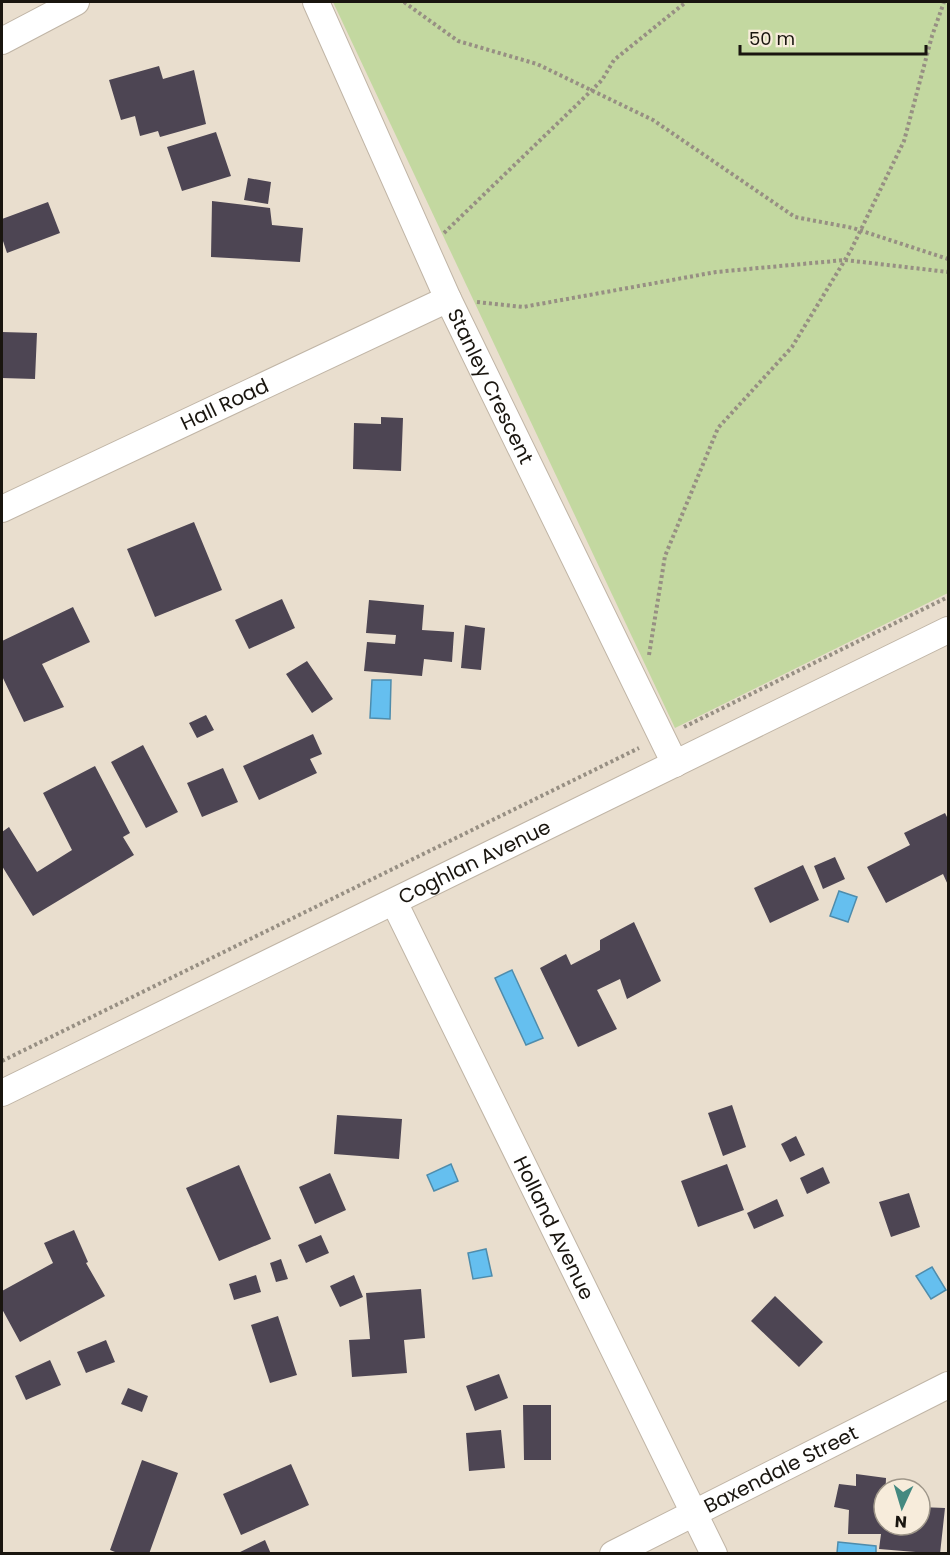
<svg xmlns="http://www.w3.org/2000/svg" width="950" height="1555" viewBox="0 0 950 1555" font-family="Poppins,sans-serif">
  <style>
    .green { fill: #c3d8a0 }
    .water { fill: #65bfef; stroke: #4e8cac; stroke-width: 1.5 }
    .building { fill: #4d4553 }
    .lines { fill: none; stroke-linecap: round; stroke-linejoin: round }
    .street-casing { stroke: #c0b5a6; stroke-width: 28 }
    .path { stroke: #978f83; stroke-width: 4; stroke-dasharray: 3 3; stroke-linecap: butt }
    .street { stroke: #fff; stroke-width: 26 }
    .labels { text-anchor: middle; stroke-width: 6; stroke-linejoin: round; paint-order: stroke }
    .street-label { font-size: 20px; fill: #19150f; stroke: #f7ecdb }
  </style>
  <rect width="100%" height="100%" fill="#e9dece"/>
  <path class="green" d="M333,2h615v591l-273,135z"/>
  <path class="water" d="M372,680h19l-1,39 -20,-1z
    M839,891l18,6 -9,25 -18,-6z
    M512,970l31,68 -17,7 -31,-67z
    M451,1164l7,17 -24,10 -7,-16z
    M486,1249l6,27 -19,3 -5,-26z
    M932,1267l14,23 -15,9 -15,-23z
    M838,1542l38,4v7h-39z"/>
  <path class="building" d="M159,66l4,13 31,-9 12,54 -46,13 -2,-6 -18,5 -5,-20 -14,4 -12,-40z
    M216,132l15,44 -49,15 -15,-44z
    M248,178l23,4 -3,22 -24,-4z
    M212,201l58,7 2,17 31,3 -3,34 -89,-5z
    M48,202l12,31 -53,20 -5,-15v-19z
    M2,332l35,1 -2,46 -33,-1z
    M381,417l22,1 -2,53 -48,-2 1,-46 27,1z
    M194,522l28,68 -67,27 -28,-68z
    M282,599l13,29 -46,21 -14,-29z
    M369,600l55,5 -2,25 32,2 -2,30 -28,-3 -2,17 -58,-5 3,-29 28,2 1,-9 -30,-2z
    M73,607l17,35 -48,22 22,43 -40,15 -22,-46v-35z
    M465,625l20,3 -4,42 -20,-2z
    M307,661l26,38 -21,14 -26,-39z
    M206,715l8,15 -17,8 -8,-15z
    M313,734l9,20 -12,5 7,14 -58,27 -16,-34z
    M143,745l35,67 -32,16 -35,-66z
    M95,766l35,67 -7,4 11,18 -101,61 -31,-50v-34l7,-5 28,45 35,-22 -29,-57z
    M223,768l15,34 -36,15 -15,-34z
    M945,813l3,6v66l-5,-11 -57,29 -19,-36 43,-22 -6,-12z
    M835,857l10,22 -22,10 -9,-23z
    M803,865l16,35 -49,23 -16,-35z
    M634,922l27,59 -34,18 -7,-20 -23,11 20,39 -39,18 -38,-79 26,-14 5,11 29,-15v-10z
    M732,1105l14,42 -23,9 -15,-43z
    M337,1115l65,4 -3,40 -65,-5z
    M796,1136l9,19 -15,7 -9,-18z
    M727,1164l17,46 -46,17 -17,-46z
    M239,1165l32,74 -52,22 -33,-73z
    M823,1167l7,16 -23,11 -7,-16z
    M330,1173l16,37 -31,14 -16,-37z
    M909,1193l11,34 -29,10 -12,-35z
    M777,1199l7,17 -30,13 -7,-16z
    M74,1230l14,32 -2,1 19,33 -85,46 -18,-33v-18l51,-28 -9,-20z
    M321,1235l8,18 -23,10 -8,-18z
    M281,1259l7,20 -12,3 -6,-19z
    M256,1275l5,17 -27,8 -5,-16z
    M354,1275l9,22 -23,10 -10,-21z
    M421,1289l4,49 -21,2 3,33 -55,4 -3,-37 21,-1 -4,-46z
    M775,1296l48,46 -24,25 -48,-46z
    M278,1316l19,59 -27,8 -19,-58z
    M106,1340l9,22 -29,11 -9,-21z
    M50,1360l11,25 -35,15 -11,-24z
    M499,1374l9,24 -33,13 -9,-25z
    M128,1388l20,8 -6,16 -21,-8z
    M523,1405h28v55h-27z
    M501,1430l4,38 -36,3 -3,-38z
    M142,1460l36,13 -29,81h-29l-10,-4z
    M291,1464l18,41 -68,30 -18,-41z
    M856,1474l30,4 -2,47h36v-18l25,1 -5,46 -61,-5 2,-15h-33l1,-24 -15,-3 5,-23 17,2z
    M265,1540l6,14h-35z"/>
  <g class="lines">
    <defs>
      <g id="street">
        <path id="s1" d="M316,2l132,297 227,465"/>
        <path d="M2,41l74,-39"/>
        <path id="s2" d="M2,509l446,-210"/>
        <path id="s3" d="M394,902l320,652"/>
        <path id="s4" d="M2,1093l946,-463"/>
        <path id="s5" d="M613,1554l335,-169"/>
      </g>
    </defs>
    <use href="#street" class="street-casing"/>
    <path class="path" d="M404,2l54,39 79,23 116,56 142,97 58,11 95,31
      M444,233l147,-142 11,-11 12,-20 72,-58
      M477,302l46,5 193,-35 129,-12 103,12
      M649,655l16,-99 53,-128 74,-81 59,-97 53,-109 28,-105 12,-34
      M684,727l264,-130
      M2,1061l637,-313"/>
    <use href="#street" class="street"/>
  </g>
  <g class="labels">
    <g class="street-label">
      <text dy="7" stroke="none"><textPath href="#s1" startOffset="422">Stanley Crescent</textPath></text>
      <text dy="7" stroke="none"><textPath href="#s2" startOffset="246">Hall Road</textPath></text>
      <text dy="7" stroke="none"><textPath href="#s4" startOffset="526">Coghlan Avenue</textPath></text>
      <text dy="7" stroke="none"><textPath href="#s3" startOffset="363">Holland Avenue</textPath></text>
      <text dy="7" stroke="none"><textPath href="#s5" startOffset="188">Baxendale Street</textPath></text>
    </g>
  </g>
  <rect width="950" height="1555" fill="none" stroke="#19150f" stroke-width="6"/>
  <g transform="translate(902 1507) rotate(184)"><circle r="28" fill="#f7ecdb" stroke="#9e9689" stroke-width="1.5"/>
  <path d="M0-4.5L10 22L0 15L-10 22Z" fill="#448980"/>
  <text y="-9" font-size="16" font-weight="bold" text-anchor="middle" fill="#19150f">N</text>
  </g>
  <path d="M740 45v9h186v-9" fill="none" stroke="#19150f" stroke-width="3"/>
  <text x="749" y="45" font-size="18" fill="#19150f" stroke="#f7ecdb" stroke-width="4.5" paint-order="stroke">50 m</text>
</svg>
